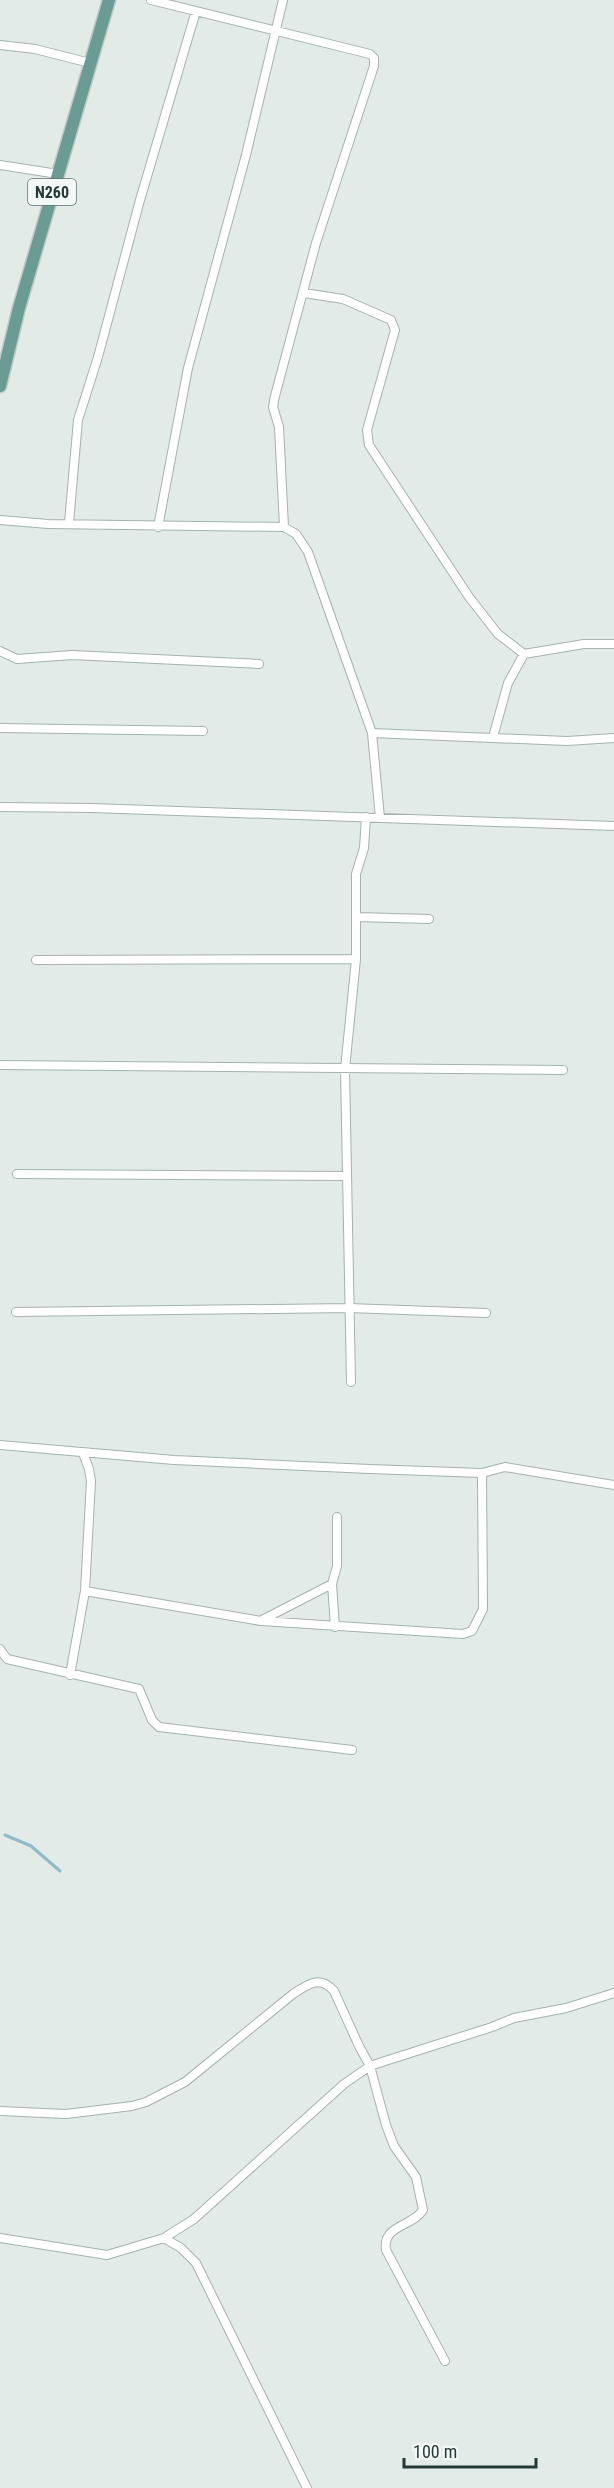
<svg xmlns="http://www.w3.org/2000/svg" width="614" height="2488" viewBox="0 0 614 2488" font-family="'Roboto Condensed',sans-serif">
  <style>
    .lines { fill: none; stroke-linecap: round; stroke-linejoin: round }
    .stream { stroke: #90bcca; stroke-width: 3 }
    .street-casing { stroke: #a5b2af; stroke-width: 10 }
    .primary-casing { stroke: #c2c8c7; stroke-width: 15 }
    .street { stroke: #fff; stroke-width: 8 }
    .primary { stroke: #6b9c94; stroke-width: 12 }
    .labels { text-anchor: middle; stroke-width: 4.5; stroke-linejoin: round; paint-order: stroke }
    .shield { fill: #f3f8f6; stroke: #627370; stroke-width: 1.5 }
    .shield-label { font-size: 16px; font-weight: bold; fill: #243a37 }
  </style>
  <rect width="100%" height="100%" fill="#e2ebe8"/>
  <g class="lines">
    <path class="stream" d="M5,1835l26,11 29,25"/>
    <defs>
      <path id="street" d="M151,0l219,54 4,4v8l-58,177 -41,153 -2,11 6,20 5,100
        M0,45l35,4 55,14
        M0,165l58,9
        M304,293l39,6 48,21 4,10 -28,100 2,15 100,152 29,37 26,20 60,-10h30
        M0,520l48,4 236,3 12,7 12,18 64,181 8,85
        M69,523l9,-103 20,-63 42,-157 56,-189
        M158,527l30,-159 58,-213 37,-155
        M0,651l17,8 55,-4 187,9
        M0,728l203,3
        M372,733l195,8 47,-3
        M493,737l15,-54 16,-29
        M0,807l92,1 522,18
        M356,917l73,2
        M36,960l320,-1
        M0,1065l563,5
        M17,1174l330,2
        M16,1312l333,-4 137,5
        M351,1382l-6,-313 11,-110v-85l8,-26 2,-31
        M0,1445l174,15 195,9 113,4 23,-6 109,18
        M85,1591l176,30 202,13 9,-3 11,-22 -1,-136
        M262,1620l70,-36
        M335,1627l-3,-43 5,-18v-49
        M0,1649l7,10 132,30 13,31 7,7 193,23
        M70,1675l15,-84 6,-110 -2,-12 -6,-16
        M0,2111l66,3 66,-8 14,-4 39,-20 108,-88c15,-10 27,-19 41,-3l25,55 11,20 16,59 8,21 22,31 7,33c-11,17 -41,15 -37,40l59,111
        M0,2238l107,17 57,-17 30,-19 150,-135 26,-18 12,-4 110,-35 22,-9 52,-10 48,-15
        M164,2238l17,10 15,15 111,225"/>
      <path id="primary" d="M0,386l19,-78 90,-308"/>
    </defs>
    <use href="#street" class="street-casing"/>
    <use href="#primary" class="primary-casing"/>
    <use href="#street" class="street"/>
    <use href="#primary" class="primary"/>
  </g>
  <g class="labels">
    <rect class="shield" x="28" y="179" width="48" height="26" rx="4.5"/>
    <g class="shield-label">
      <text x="52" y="198">N260</text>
    </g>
  </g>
  <path d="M404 2458v9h132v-9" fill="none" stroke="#243a37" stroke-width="3"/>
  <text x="413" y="2458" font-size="18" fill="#243a37" stroke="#f3f8f6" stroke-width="4.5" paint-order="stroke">100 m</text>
</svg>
